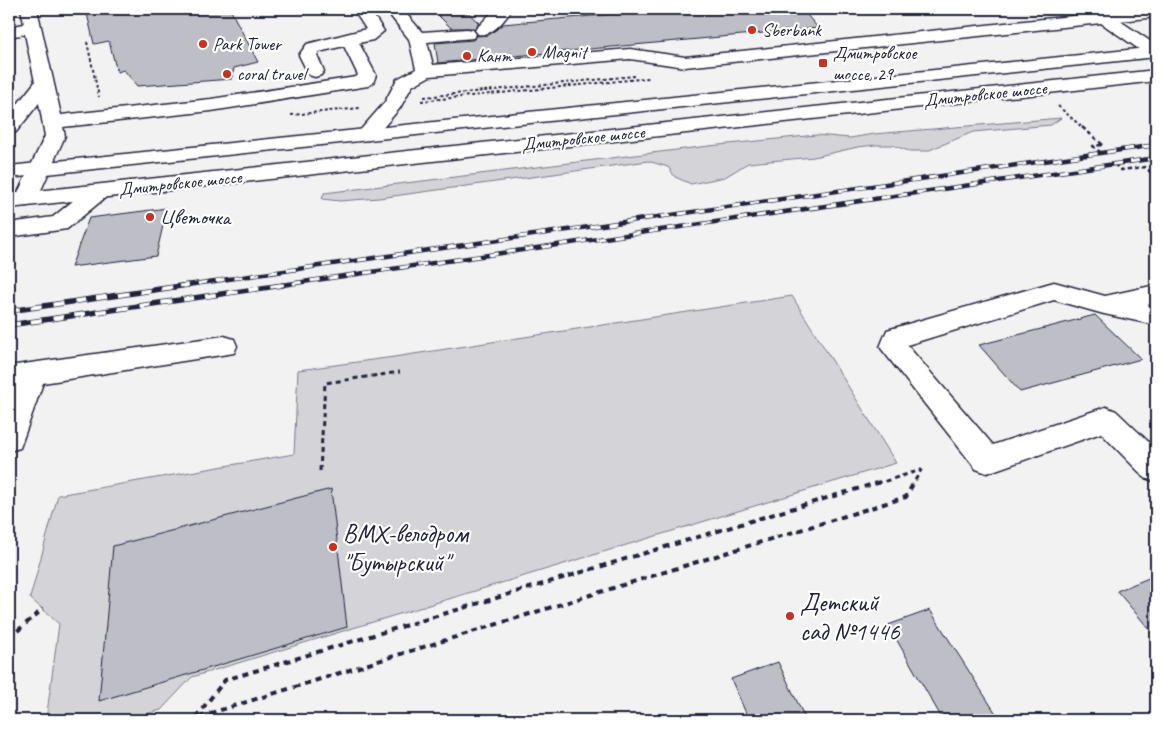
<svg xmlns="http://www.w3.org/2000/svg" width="1165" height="729" viewBox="0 0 1165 729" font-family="Caveat,sans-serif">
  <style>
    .green { fill: #d3d3d8; stroke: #7a7a8a }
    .building { fill: #bebec6; stroke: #22223b }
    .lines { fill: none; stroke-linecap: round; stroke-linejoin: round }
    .minor-casing { stroke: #22223b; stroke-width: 3 }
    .major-casing { stroke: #22223b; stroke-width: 3 }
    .path-far3 { stroke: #22223b; stroke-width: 2; stroke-dasharray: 3 2.5; stroke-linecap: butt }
    .path-far2 { stroke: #22223b; stroke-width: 2.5; stroke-dasharray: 4.5 3; stroke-linecap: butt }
    .path-far1 { stroke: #22223b; stroke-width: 3; stroke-dasharray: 5 4; stroke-linecap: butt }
    .path { stroke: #22223b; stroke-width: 4; stroke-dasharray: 6 5; stroke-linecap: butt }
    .minor { fill: #fff; fill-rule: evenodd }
    .major { fill: #fff; fill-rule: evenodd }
    .rail-far1-casing { stroke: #22223b; stroke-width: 4.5 }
    .rail-casing { stroke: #22223b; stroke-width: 5.5 }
    .rail-far1 { stroke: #fff; stroke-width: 3; stroke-dasharray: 9; stroke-linecap: butt }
    .rail { stroke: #fff; stroke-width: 4; stroke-dasharray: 11; stroke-linecap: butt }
    .poi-dot { fill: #c8321e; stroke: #fff; stroke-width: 2 }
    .labels { text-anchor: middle; stroke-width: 4.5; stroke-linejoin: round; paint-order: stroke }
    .far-poi-label { font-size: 18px; fill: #22223b; stroke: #fff; text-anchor: start }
    .far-street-label { font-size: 18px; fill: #22223b; stroke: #fff }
    .poi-label { font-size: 21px; fill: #22223b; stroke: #fff; text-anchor: start }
    .near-poi-label { font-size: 25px; fill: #22223b; stroke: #fff; text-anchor: start }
  </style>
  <rect width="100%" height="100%" fill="#f2f2f3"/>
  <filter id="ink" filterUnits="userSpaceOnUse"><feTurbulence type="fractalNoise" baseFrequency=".02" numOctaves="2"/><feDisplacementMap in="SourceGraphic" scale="10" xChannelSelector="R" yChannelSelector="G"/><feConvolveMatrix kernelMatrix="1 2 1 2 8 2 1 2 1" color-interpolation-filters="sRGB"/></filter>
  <g filter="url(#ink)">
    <path class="green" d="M1061,118l-10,7 -78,7 -46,19h-18l-17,-6h-17l-17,2 -44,10 -66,6 -23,14 -34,7 -16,-7 -7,-10 -20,-6 -269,37 -39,3 -18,-2 2,-6 385,-47 107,-11 34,3 24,-4z
      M792,296l104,167 -704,214 -31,33 -37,10h-78l13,-96 -29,-26 28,-103 236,-41 4,-84 96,-13z"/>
    <path class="building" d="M86,9h144l28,53 -24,6 -2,11 -95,7 -13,-16 -7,2 -8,-31 -15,3z
      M432,9h32l15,14 -5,5h-23z
      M669,9h133l16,19 -380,35 -3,-20 38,-3 4,-4 12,-1 14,-11z
      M167,208l-11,48 -85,11 18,-49z
      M1095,315l46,44 -121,33 -41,-47z
      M331,489l16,138 -248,74 14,-155z
      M1156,575v62l-39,-46z
      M930,610l70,110h-57l-55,-95z
      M778,662l28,58h-57l-18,-41z"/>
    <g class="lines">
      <defs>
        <path id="minor" d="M21,9h16l24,106 150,-16 145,-22 2,-2 -14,-29 -25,6 -2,3 7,16 -3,4 -6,2 -6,-2 -10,-20 8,-11 59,-15 -13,-20h16l15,22 -11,9 -14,3 17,32 -3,8 -5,3 -157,25 -148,16 2,9 -28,63 -3,5 -8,2 -8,-2 -3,-5 30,-63 -6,-33 -23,29 -7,2v-19l26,-33 -10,-48 -16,3v-10l15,-3z
          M385,9h17l20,23 45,-3 6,1 3,4 -3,4 -46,4 6,23 197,-16 55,8 406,-43 2,-4 6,-1 8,3 49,-3v8l-36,4 36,24v12l-7,-1 -48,-33 -416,44 -55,-8 -200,17 -18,10 -12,22 -26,30 -7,2 -7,-2 -3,-4 28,-32 12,-23 19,-10 -7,-30z
          M495,9h17c-7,11 -20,28 -34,25l-3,-4z
          M98,185l8,2 3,5 -3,5 -39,32 -58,8v-14l44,-6 37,-30z
          M1054,282l51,14 51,-11v18l-9,2 9,2v18l-52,-11 -50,-14 -147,45 86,100 113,-38 10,4 40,38v33l-11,-4 -44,-45 -114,40 -11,-4 -96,-122 7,-17z
          M224,336l10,3 3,7 -3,7 -191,30 -23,65 -11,3v-52l4,-12 -4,1v-22z"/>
        <path id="major" d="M1156,47v10l-1147,121v-12z
          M1156,70v11l-1147,127v-14z"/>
      </defs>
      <use href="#minor" class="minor-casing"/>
      <use href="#major" class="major-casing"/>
      <path class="path-far3" d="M87,42l12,55
        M424,97l210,-21
        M421,101l228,-23
        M1058,106l25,22
        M291,115l69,-7"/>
      <path class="path-far2" d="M1082,127l21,18
        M1101,153l-8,-7 9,-1
        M1114,164l7,6 24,-3 11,10"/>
      <path class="path-far1" d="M320,471l5,-88 75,-11
        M876,484l45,-14 -8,14"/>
      <path class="path" d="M880,482l-655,198 -30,38 711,-221 8,-15
        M9,638l34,-29
        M185,720l10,-2v2"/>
      <use href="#minor" class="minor"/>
      <use href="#major" class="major"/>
      <defs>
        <path id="rail-far1" d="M180,286l976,-141
          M275,286l881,-128"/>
        <path id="rail" d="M9,311l179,-26
          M9,325l274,-40"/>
      </defs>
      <use href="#rail-far1" class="rail-far1-casing"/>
      <use href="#rail" class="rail-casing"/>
      <use href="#rail-far1" class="rail-far1"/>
      <use href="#rail" class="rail"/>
    </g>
  </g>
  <g class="poi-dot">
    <circle cx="752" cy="30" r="5"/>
    <circle cx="203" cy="44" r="5"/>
    <circle cx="532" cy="52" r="5"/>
    <circle cx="467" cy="56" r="5"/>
    <rect x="818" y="58" width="10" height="10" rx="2.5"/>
    <circle cx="227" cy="74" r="5"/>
    <circle cx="150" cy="217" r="5"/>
    <circle cx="333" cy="547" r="5"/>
    <circle cx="790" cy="616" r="5"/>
  </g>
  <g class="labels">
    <g class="far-poi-label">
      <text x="762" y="36">Sberbank</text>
      <text x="213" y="50">Park Tower</text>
      <text x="542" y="58">Magnit</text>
      <text x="833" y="59">Дмитровское<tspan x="833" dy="21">шоссе, 29</tspan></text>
      <text x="477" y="62">Кант</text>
      <text x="237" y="80">coral travel</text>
    </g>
    <g class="far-street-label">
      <text transform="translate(985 94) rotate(-6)" y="6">Дмитровское шоссе</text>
      <text transform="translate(583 138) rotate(-6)" y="6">Дмитровское шоссе</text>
      <text transform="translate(180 183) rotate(-6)" y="6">Дмитровское шоссе</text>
    </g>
    <g class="poi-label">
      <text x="160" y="224">Цветочка</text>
    </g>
    <g class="near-poi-label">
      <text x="343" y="542">BMX-велодром<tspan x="343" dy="29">"Бутырский"</tspan></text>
      <text x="800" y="611">Детский<tspan x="800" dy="29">сад №1446</tspan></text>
    </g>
  </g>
  <rect width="1165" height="729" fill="none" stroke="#fff" stroke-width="30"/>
  <rect x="15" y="15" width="1135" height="699" fill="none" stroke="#22223b" stroke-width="2" filter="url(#ink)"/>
</svg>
